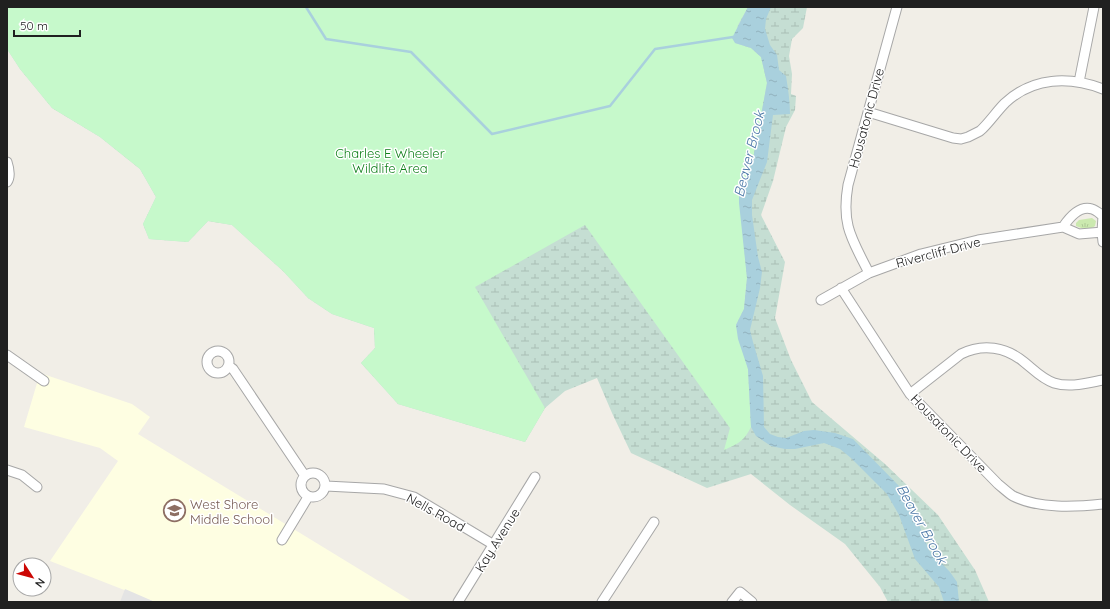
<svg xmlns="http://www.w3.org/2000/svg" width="1110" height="609" viewBox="0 0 1110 609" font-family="Quicksand,sans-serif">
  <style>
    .education { fill: #fefee2 }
    .grass { fill: url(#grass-tufts) }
    .wetland { fill: url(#wetland-marsh) }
    .park { fill: #c6f9cb }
    .parking { fill: #e4e4e4 }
    .water { fill: url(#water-ripples) }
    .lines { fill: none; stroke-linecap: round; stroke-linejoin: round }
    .stream { stroke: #a9d0dd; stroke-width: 2.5 }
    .minor-casing { stroke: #a7a7a7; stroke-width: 11 }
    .minor { stroke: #fff; stroke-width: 9 }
    .labels { text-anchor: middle; stroke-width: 3; stroke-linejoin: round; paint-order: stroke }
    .street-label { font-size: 13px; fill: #202020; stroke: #fff }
    .park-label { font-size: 13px; fill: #0e7f19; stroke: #fff }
    .education-label { font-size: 13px; fill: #785e54; stroke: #fff; text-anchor: start }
    .water-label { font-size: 14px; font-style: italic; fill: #4b78a7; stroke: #fff }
  </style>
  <defs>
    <pattern id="grass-tufts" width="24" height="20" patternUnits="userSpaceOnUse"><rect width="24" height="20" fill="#cbe9af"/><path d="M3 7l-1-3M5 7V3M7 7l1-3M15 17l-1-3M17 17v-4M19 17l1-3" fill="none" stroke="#aec896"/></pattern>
    <pattern id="wetland-marsh" width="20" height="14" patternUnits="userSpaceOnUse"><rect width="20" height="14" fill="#c5ded3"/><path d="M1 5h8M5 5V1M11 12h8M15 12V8" fill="none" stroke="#a9beb5"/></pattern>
    <pattern id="water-ripples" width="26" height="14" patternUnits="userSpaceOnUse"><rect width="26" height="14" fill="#a9d0dd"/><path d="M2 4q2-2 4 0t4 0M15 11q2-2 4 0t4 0" fill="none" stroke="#91b2bd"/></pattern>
  </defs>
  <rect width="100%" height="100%" fill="#f1eee7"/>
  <path class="education" d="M40,373l92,31 18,13 -12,17 275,168h-258l-105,-41 68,-100 -18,-13 -76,-21z"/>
  <path class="grass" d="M1092,218l4,3 -1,5c-5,4 -13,3 -19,0v-3l3,-3z"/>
  <path class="wetland" d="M7,7h800l-4,21 -11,11 -3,17 3,18 -1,20 5,2 -1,14 -9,17 -13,54 -12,34 24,47 -10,56 16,42 21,42 73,62 53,51 37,55 14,32h-101l-8,-15 -35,-43 -55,-39 -39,-31 -44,14 -76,-35 -19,-40 -15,-35 -32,13 -20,17 -20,34 -127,-38 -37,-41 14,-15 -1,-20 -42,-14 -24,-16 -25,-27 -51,-46 -24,-4 -20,21 -39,-3 -6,-15 13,-27 -16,-28 -40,-32 -48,-29 -32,-39 -13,-20z"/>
  <path class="park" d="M7,7h741l-10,18 -3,18 16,5 10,9 6,26 -14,76 -7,19 -7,10 8,90 -3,31 -8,16 12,44 3,58c-7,14 -13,17 -27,23l6,-22 -145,-203 -110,62 70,121 -20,34 -127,-38 -37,-41 14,-15 -1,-20 -42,-14 -24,-16 -25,-27 -51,-46 -24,-4 -20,21 -39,-3 -6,-15 13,-27 -16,-28 -40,-32 -48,-29 -32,-39 -13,-20z"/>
  <path class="parking" d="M125,589l30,13h-35z"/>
  <path class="water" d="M748,7h23l-5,12 -1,10 5,16 7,10 2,15 7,6c2,13 4,25 4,38l-17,1 -6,47 -15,38v15l6,42 4,15 -2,16 -10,42 3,12 10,34 1,51 6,7 8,3 8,1 18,-7 10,-1 21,3 18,6 46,47 11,16 19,48 21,22 7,10 2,20h-15l-5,-15 -24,-28 -16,-44 -12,-21 -36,-36 -11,-9 -16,-6 -29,6h-10l-14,-3 -15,-10 -5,-9 -3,-58 -10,-30 -2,-14 8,-16 3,-31 -8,-75v-15l7,-10 7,-19 14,-76 -6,-26 -10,-9 -16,-5 -3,-5z"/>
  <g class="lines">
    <path class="stream" d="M306,7l20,32 85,13 81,82 118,-28 45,-57 78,-12"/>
    <defs>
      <path id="minor" d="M1079,82l15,-75
        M868,112l85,26 8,1 7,-2 12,-6c9,-8 16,-19 25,-28 28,-26 64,-27 98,-14
        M7,162c2,6 4,14 0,20
        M1103,216l-1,16 1,10
        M1063,227c6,-9 16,-22 29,-18 4,1 8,5 11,7
        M869,273c-17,-34 -28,-48 -21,-88l49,-178
        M841,288l69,106 88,90c5,4 10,9 15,12 26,13 62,11 90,8
        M821,300l48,-27 52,-19 57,-14 85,-13 16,7 24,-2
        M207 362a11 11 0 1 1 22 0a11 11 0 1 1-22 0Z
        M7,355l37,26
        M229,366l4,3 72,107
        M910,394l51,-40c22,-11 45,-7 63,8 10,8 18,17 30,21 16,5 33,0 49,-3
        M7,470l15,5 15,12
        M301 485a12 12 0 1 1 24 0a12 12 0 1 1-24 0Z
        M326,486l58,3 30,8 80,48
        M282,540l26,-43
        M458,602l77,-125
        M602,602l52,-80
        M732,602l8,-10 12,10"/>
    </defs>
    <use href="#minor" class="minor-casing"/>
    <use href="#minor" class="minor"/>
  </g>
  <defs>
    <symbol id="school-ring" viewBox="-11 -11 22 22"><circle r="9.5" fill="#fff" stroke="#8d6e63" stroke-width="1.5"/><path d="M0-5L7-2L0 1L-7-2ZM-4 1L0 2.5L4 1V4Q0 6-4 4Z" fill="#8d6e63"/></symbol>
  </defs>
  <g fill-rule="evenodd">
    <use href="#school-ring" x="162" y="498" width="25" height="25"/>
  </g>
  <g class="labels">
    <g class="street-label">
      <text transform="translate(866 118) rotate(-75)" y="5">Housatonic Drive</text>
      <text transform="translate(938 252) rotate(-15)" y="5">Rivercliff Drive</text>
      <text transform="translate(949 433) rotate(46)" y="5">Housatonic Drive</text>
      <text transform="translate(436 512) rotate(29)" y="5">Nells Road</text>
      <text transform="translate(497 540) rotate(-58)" y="5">Kay Avenue</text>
    </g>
    <g class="park-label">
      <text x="390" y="158">Charles E Wheeler<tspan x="390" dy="15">Wildlife Area</tspan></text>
    </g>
    <g class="education-label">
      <text x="190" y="509">West Shore<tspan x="190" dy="15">Middle School</tspan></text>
    </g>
    <g class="water-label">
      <text transform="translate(749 154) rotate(-76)" y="5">Beaver Brook</text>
      <text transform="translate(922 524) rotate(61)" y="5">Beaver Brook</text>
    </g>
  </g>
  <rect width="1110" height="609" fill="none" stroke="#202020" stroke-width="16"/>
  <g transform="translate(32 577) rotate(126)"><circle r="19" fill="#ffffff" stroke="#a6a6a6"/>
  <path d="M0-3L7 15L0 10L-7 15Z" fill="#cc0704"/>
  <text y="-6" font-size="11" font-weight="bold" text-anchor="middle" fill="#202020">N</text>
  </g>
  <path d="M14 30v6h66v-6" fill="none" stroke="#202020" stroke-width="2"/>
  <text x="20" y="30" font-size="12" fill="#202020" stroke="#ffffff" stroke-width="3" paint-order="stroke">50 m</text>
</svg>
